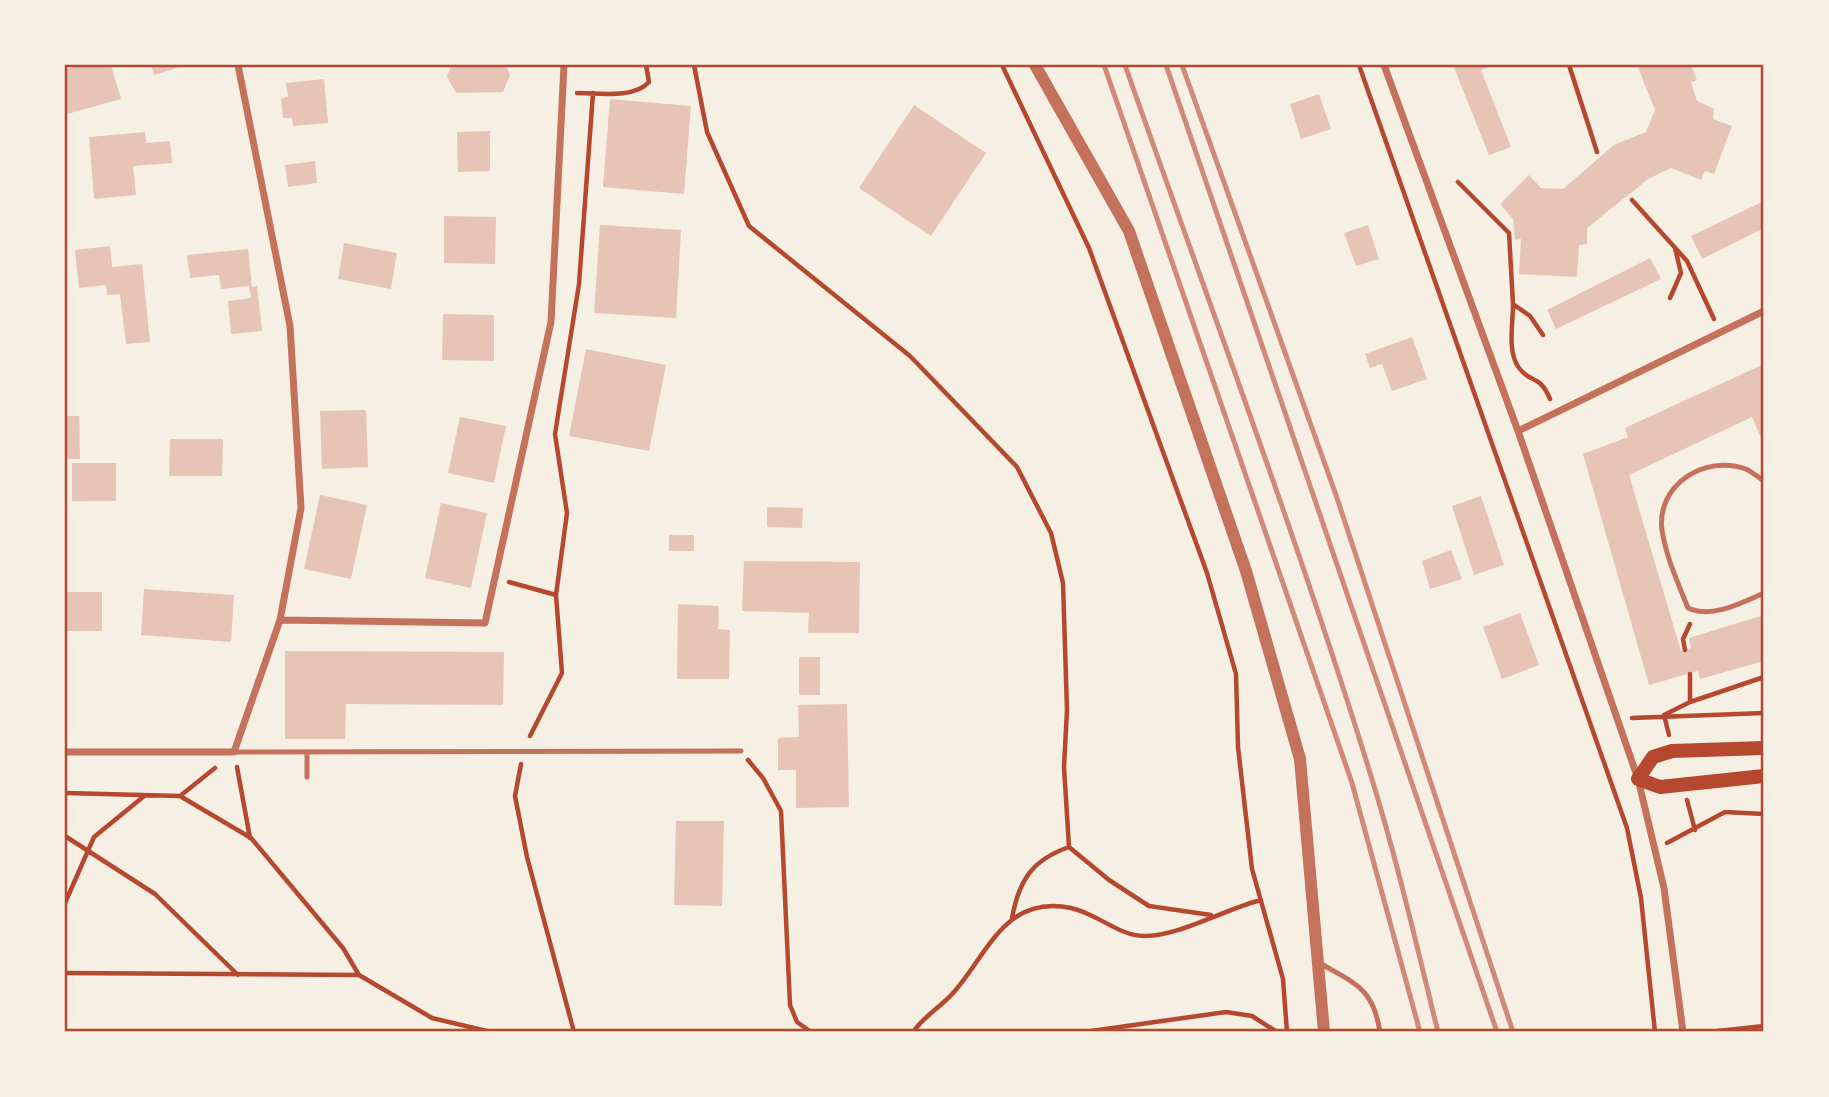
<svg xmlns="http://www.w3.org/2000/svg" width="1829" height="1097" viewBox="0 0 1829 1097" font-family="'Playfair Display',serif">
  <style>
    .building { fill: #e6c5b7 }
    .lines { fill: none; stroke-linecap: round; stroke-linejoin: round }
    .path { stroke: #b5482f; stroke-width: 4.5 }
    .service { stroke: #c5725c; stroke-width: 5 }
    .minor { stroke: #c5725c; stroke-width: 7 }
    .tertiary { stroke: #c5725c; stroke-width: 12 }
    .secondary { stroke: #b5482f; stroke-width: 14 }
    .rail { stroke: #cf8b77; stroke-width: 5 }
    .neatline { fill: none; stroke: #b5482f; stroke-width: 2.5 }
  </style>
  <rect width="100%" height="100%" fill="#f6efe4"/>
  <path class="building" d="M81,65h30l10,34 -54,15 -2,-45z
    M151,65h35l-32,10z
    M451,65h55l4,10 -7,17 -47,1 -9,-16z
    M1453,65h43l-15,5 30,77 -22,8z
    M1637,65h54l6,15 -6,2 6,19 17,8 -1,10 19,7 -18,48 -9,-3 -4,9 -30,-12 -23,11 -61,49v16l-8,1 -2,32 -58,-3 2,-35 -6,1 -2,-21 -13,-15 29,-29 12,13 22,1 51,-44 32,-13 9,-22z
    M324,79l4,44 -35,3 -1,-8h-9l-2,-20 7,-1 -2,-14z
    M1319,94l12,35 -30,10 -11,-35z
    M610,99l81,7 -7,88 -81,-7z
    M914,105l72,48 -55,83 -72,-48z
    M490,131v40l-32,1 -1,-40z
    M145,132l1,11 24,-2 2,22 -39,3 3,29 -42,4 -5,-62z
    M315,161l2,22 -29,4 -3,-22z
    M1764,201v27l-62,31 -11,-23z
    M444,216l52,1 -1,47 -51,-1z
    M600,225l81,5 -5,88 -82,-5z
    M1368,225l11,34 -23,7 -12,-33z
    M344,243l53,10 -6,36 -53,-10z
    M110,246l2,21 30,-3 8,78 -24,2 -6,-50 -13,1 -1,-10 -27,3 -4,-38z
    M248,249l4,38 5,-1 5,45 -31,3 -3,-33 23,-3 -2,-12 -28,3 -2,-14 -29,3 -3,-23z
    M1650,258l11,21 -105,50 -9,-19z
    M443,314l51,1v46l-52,-1z
    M1412,337l15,42 -35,12 -10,-27 -12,4 -5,-14z
    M586,349l80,16 -17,86 -80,-15z
    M1764,364v81l-12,-28 -123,58 52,176 10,-3 -2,-10 75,-23v46l-64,18 -2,-8 -49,14 -66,-231 45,-17 -3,-9z
    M366,410l2,57 -46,2 -2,-58z
    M65,416h14l1,43h-15z
    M460,417l46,9 -12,57 -46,-10z
    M170,439h53l-1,37h-53z
    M72,463h44v38h-44z
    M320,495l47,10 -16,74 -47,-10z
    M1481,496l23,69 -30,10 -22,-69z
    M441,503l46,10 -16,75 -46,-10z
    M767,507l36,1 -1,20 -35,-1z
    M669,535h25v16h-25z
    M1451,550l11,29 -32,10 -8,-28z
    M744,561l116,1 -1,71h-51l1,-20 -67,-2z
    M144,589l90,6 -3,47 -90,-7z
    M65,592h37v39h-37z
    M678,604l41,2 -1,23 12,1 -1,49h-52z
    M1520,613l19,52 -37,14 -19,-52z
    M285,651l219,1 -1,53 -157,-1 -1,35h-60z
    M799,657h21v38h-21z
    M847,704l2,103 -53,1v-38h-18v-32l21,-1 -1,-32z
    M676,821h48l-2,85 -48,-1z"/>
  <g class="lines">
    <path class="path" d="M694,65l13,67 42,94 161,130 107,111 34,66 12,50 4,127 -3,57 5,80
      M1002,65l87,183 118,325 29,101 2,73 14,122 31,110 4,53
      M1359,65l268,763 14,70 14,134
      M1569,65l28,87
      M577,93c21,0 57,6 72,-11l-3,-17
      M1458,182l51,51 4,71 17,12 13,19
      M1632,200l55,61 27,58
      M1670,298l11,-25 -6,-25
      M1513,305c0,19 -6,47 6,63 13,17 20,5 31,31
      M509,582l47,13
      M1685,650l-2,-11 7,-15
      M1690,674v28
      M1632,718l132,-5
      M1669,735l-5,-20 26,-13 74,-25
      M530,736l32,-63 -6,-78 11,-82 -12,-79 24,-150 14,-191
      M748,760l15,18 18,33 9,194 7,17 14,10
      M521,764l-6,32 12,61 47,175
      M237,767l13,71
      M65,793l115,3 35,-28
      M180,796l71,42 92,110 16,27 73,43 59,14
      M1687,800l8,30
      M65,836l90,58 83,81
      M1667,843l58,-31 39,2
      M65,903l29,-66 49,-40
      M1012,918c7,-38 20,-58 57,-71l40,33 40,26 62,9
      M65,973l294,2
      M913,1032c11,-16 28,-25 41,-40 34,-39 52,-98 117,-84 25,5 48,28 73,28 36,0 81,-27 117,-36
      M1084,1032l142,-20 26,4 25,16
      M1709,1032l55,-6"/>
    <path class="service" d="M1764,481c-6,-4 -12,-9 -18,-12 -41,-15 -90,16 -84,61 4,27 16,53 26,78 24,11 53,-5 76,-15
      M234,752l507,-1
      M307,752v25
      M1318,962c37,22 55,25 62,70"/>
    <path class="minor" d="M1384,65l134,366 120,348 26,109 19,144
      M1518,431l246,-120
      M280,620l205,3 66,-301 13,-257
      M65,752h169l46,-132 21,-112 -11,-182 -52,-261"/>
    <path class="tertiary" d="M1035,65l94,166 117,340 54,188 24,273"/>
    <path class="secondary" d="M1764,748l-92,3 -19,6 -15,22 22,8 104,-11"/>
    <path class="rail" d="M1104,65l248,718 68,249
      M1125,65c83,236 172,471 246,711 26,84 46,171 67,256
      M1166,65l331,967
      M1182,65l154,430 177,537"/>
  </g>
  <rect width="1829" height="1097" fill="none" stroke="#f6efe4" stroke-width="133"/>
  <rect x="66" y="66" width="1696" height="964" class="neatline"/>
</svg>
